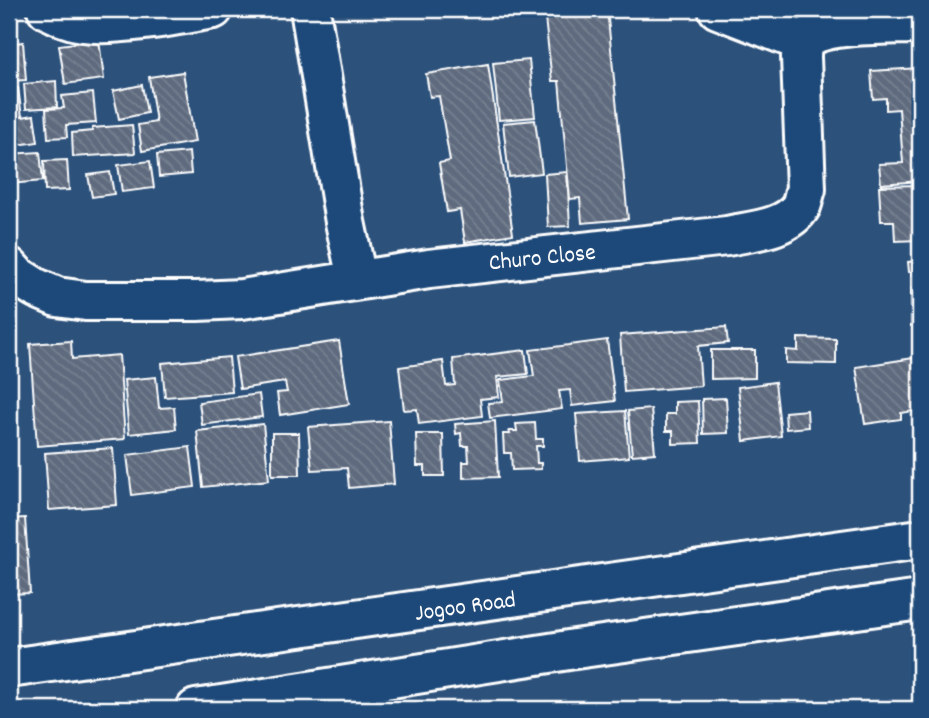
<svg xmlns="http://www.w3.org/2000/svg" width="929" height="718" viewBox="0 0 929 718" font-family="Dekko,sans-serif">
  <style>
    .building { fill: url(#building-back-hatch); stroke: #fff; stroke-width: 2 }
    .lines { fill: none; stroke-linecap: round; stroke-linejoin: round }
    .minor-casing { stroke: #fff; stroke-width: 44 }
    .major-casing { stroke: #fff; stroke-width: 44 }
    .minor { stroke: #1f4a7a; stroke-width: 38 }
    .major { stroke: #1f4a7a; stroke-width: 38 }
    .labels { text-anchor: middle; stroke-width: 5; stroke-linejoin: round; paint-order: stroke }
    .street-label { font-size: 24px; fill: #fff; stroke: #1f4a7a }
  </style>
  <defs>
    <pattern id="building-back-hatch" width="6" height="6" patternUnits="userSpaceOnUse" patternTransform="scale(1.75)"><rect width="6" height="6" fill="#5e6b7e"/><path d="M-1 5l2 2M0 0l6 6M5-1l2 2" fill="none" stroke="#768191"/></pattern>
  </defs>
  <rect width="100%" height="100%" fill="#2c517b"/>
  <filter id="ink" filterUnits="userSpaceOnUse"><feTurbulence type="fractalNoise" baseFrequency=".0143" numOctaves="2"/><feDisplacementMap in="SourceGraphic" scale="14" xChannelSelector="R" yChannelSelector="G"/><feConvolveMatrix kernelMatrix="1 2 1 2 8 2 1 2 1" color-interpolation-filters="sRGB"/></filter>
  <g filter="url(#ink)">
    <path class="building" d="M544,9h63l21,210 -46,4 -2,-25 -10,1 -11,-118h-7z
      M99,40l5,39 -39,5 -6,-39z
      M23,42l3,38 -17,1v-37z
      M529,60l6,57 -36,3 -6,-57z
      M488,64l25,170 -48,8 -5,-32 -13,2 -8,-49 11,-2 -11,-65 -9,1 -4,-23z
      M920,68v113l-39,3 -2,-20 24,-1 -4,-54 -13,1v-12l-13,1 -2,-28z
      M183,72l12,70 -53,9 -4,-26 18,-3 -7,-45z
      M56,81l1,26 -31,2 -2,-25z
      M142,85l5,28 -28,6 -6,-28z
      M18,88l4,29 12,-2 4,27 -29,4v-57z
      M93,93l3,30 -30,2 1,12 -19,1 -2,-29 18,-1 -2,-12z
      M535,120l7,53 -33,4 -6,-54z
      M132,125l3,28 -62,4 -1,-24 20,-2v-3z
      M40,152l3,29 -34,3v-30z
      M189,152l2,22 -32,3 -2,-22z
      M67,160l2,30 -24,1 -1,-30z
      M150,161l4,27 -32,4 -4,-27z
      M110,172l4,22 -22,3 -4,-22z
      M567,172l3,54 -22,1 -3,-53z
      M920,185v86l-11,1 -1,-10 10,-1v-21l-23,1 -1,-20h-13l-2,-35z
      M911,272l9,1v53h-9z
      M726,327l2,16 -30,3 3,40 -77,6 -4,-57z
      M798,338l38,1v25l-50,-1v-13l12,1z
      M607,340l8,61 -43,5 -2,-16 -11,1 3,18 -72,9 -2,-15 15,-1 -3,-22 34,-4 -4,-26z
      M71,341l1,18 47,-4 6,84 -88,7 -7,-102z
      M339,341l10,63 -69,11 -3,-22 10,-1 -2,-10 -45,7 -5,-32z
      M525,350l3,24 -31,3 2,20 -19,2 2,17 -63,8 -2,-15 -13,1 -5,-43 44,-6 3,25 9,-1 -2,-26z
      M711,350h44v28l-44,1z
      M229,357l3,35 -67,5 -3,-34z
      M920,357v53l-19,3v6l-36,5 -9,-57z
      M156,377l3,31 15,-1 2,22 -47,5 -5,-54z
      M775,382l6,54 -37,5 -6,-54z
      M259,394l3,23 -60,8 -3,-23z
      M726,398l2,35 -25,1 -1,-35z
      M698,401l2,42 -27,1v-13h-7v-17h9v-12z
      M651,409l4,44 -23,2 -4,-44z
      M807,410l1,17 -22,2 -1,-17z
      M625,411l4,46 -49,4 -4,-47z
      M389,421l5,63 -45,4 -2,-20 -35,2 -4,-43z
      M495,421l3,56 -35,1v-16h6l-1,-16h-6l-1,-13 -5,1 -1,-10z
      M535,423l1,16h7v7h-7l1,17h4v6l-29,1 -1,-17h-7l-1,-19h7l-1,-3h8l-1,-7z
      M263,424l6,56 -66,7 -6,-56z
      M272,433h27l1,42h-28z
      M416,434h27l1,42h-19v-10h-8z
      M190,447l5,40 -63,8 -5,-40z
      M113,448l4,57 -68,5 -4,-57z
      M25,518l5,75 -21,1v-75z"/>
    <g class="lines">
      <defs>
        <path id="minor" d="M47,9c12,6 22,11 36,13 33,5 96,-7 130,-13
          M310,9l35,213 12,57
          M718,9l85,33
          M9,267l8,9 19,12 21,9 29,4h111l45,-2 187,-30 298,-33c23,-5 61,-7 74,-30 2,-4 3,-12 5,-17l-5,-132c0,-5 1,-12 3,-16 12,-18 86,-16 107,-17"/>
        <path id="major" d="M9,668l911,-129
          M196,709l379,-60 345,-49"/>
      </defs>
      <use href="#minor" class="minor-casing"/>
      <use href="#major" class="major-casing"/>
      <use href="#minor" class="minor"/>
      <use href="#major" class="major"/>
    </g>
  </g>
  <g class="labels">
    <g class="street-label">
      <text transform="translate(542 256) rotate(-6)" y="8">Churo Close</text>
      <text transform="translate(465 605) rotate(-8)" y="8">Jogoo Road</text>
    </g>
  </g>
  <rect width="929" height="718" fill="none" stroke="#1f4a7a" stroke-width="35"/>
  <rect x="18" y="18" width="894" height="683" fill="none" stroke="#fff" stroke-width="2.5" filter="url(#ink)"/>
</svg>
